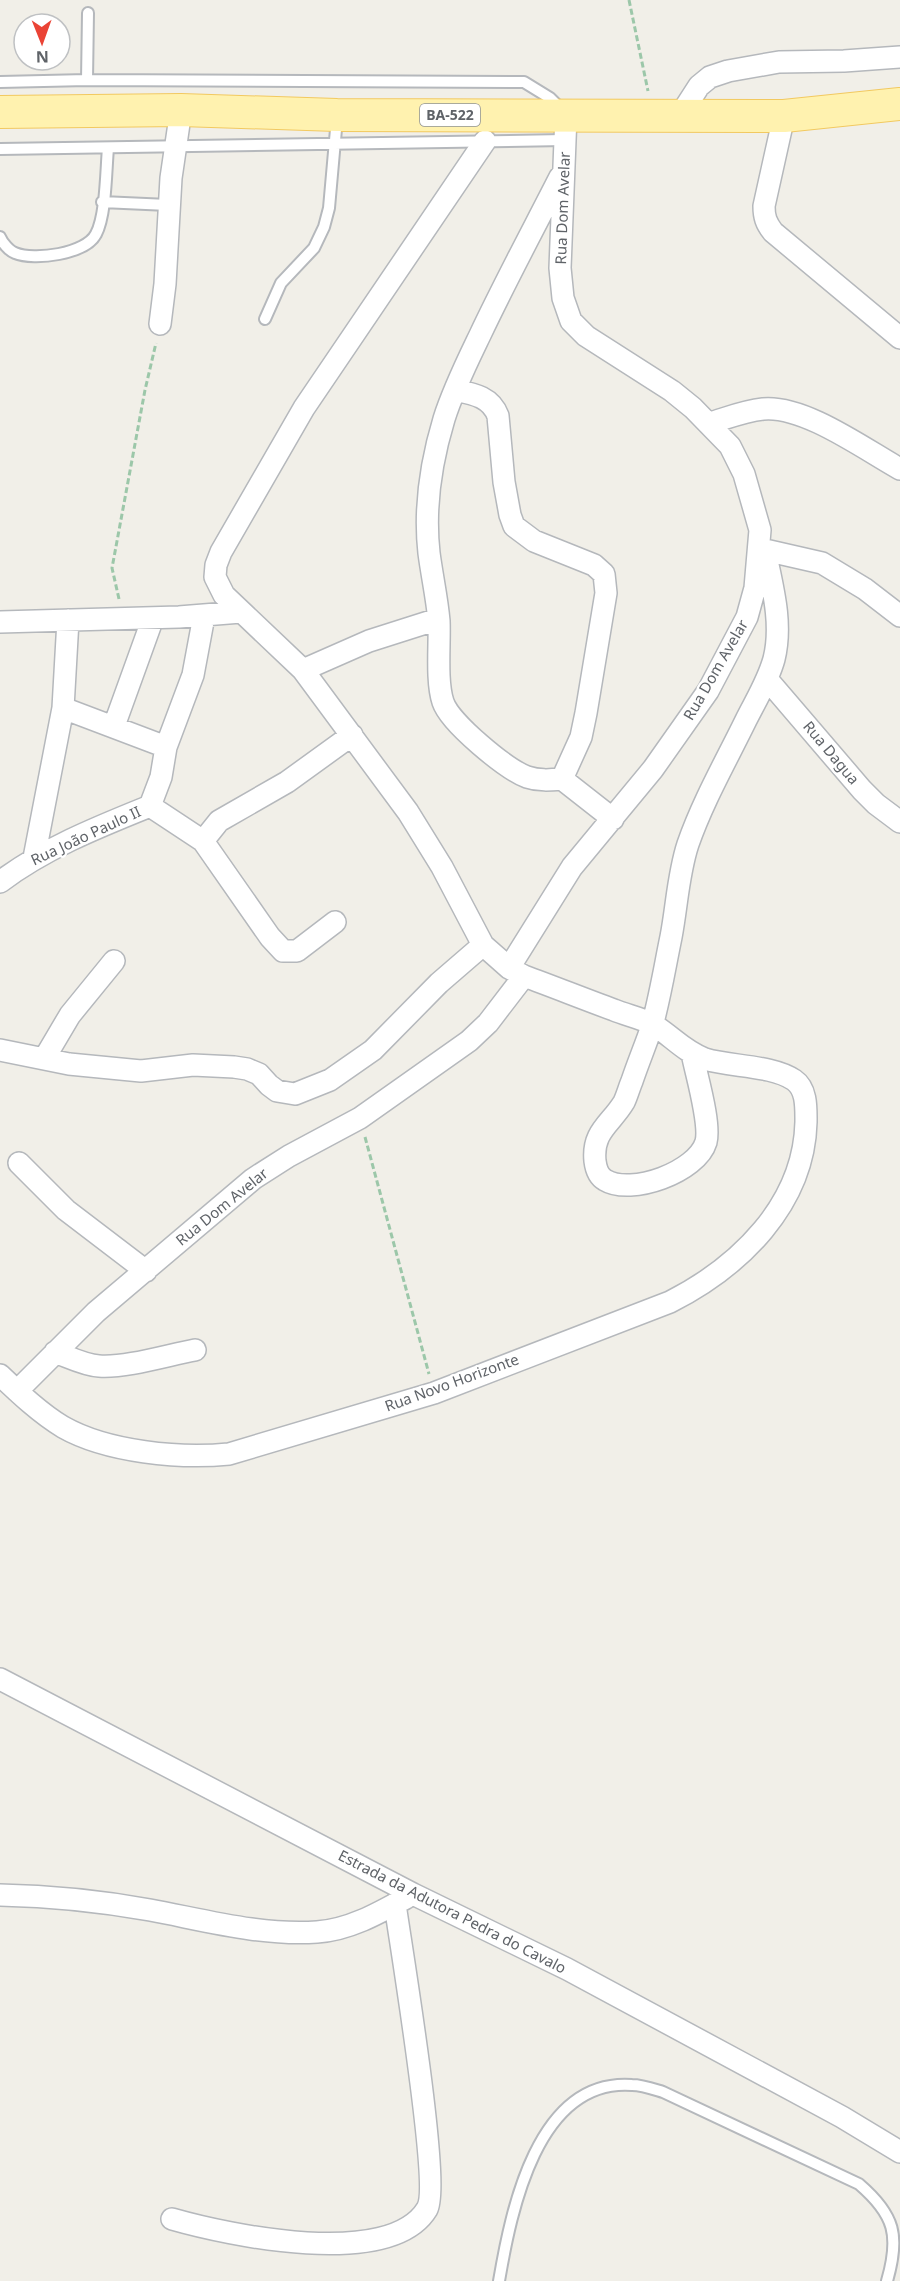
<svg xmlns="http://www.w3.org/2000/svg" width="900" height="2281" viewBox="0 0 900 2281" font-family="'Noto Sans',sans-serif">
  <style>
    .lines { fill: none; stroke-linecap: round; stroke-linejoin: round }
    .service-casing { stroke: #b5b8bc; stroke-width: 14 }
    .minor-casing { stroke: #b5b8bc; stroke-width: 24 }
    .primary-casing { stroke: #f2c960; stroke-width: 34 }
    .path { stroke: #9cc7a9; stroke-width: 3; stroke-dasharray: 6 3; stroke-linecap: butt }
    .service { stroke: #fff; stroke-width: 10 }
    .minor { stroke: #fff; stroke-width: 21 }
    .primary { stroke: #fff2af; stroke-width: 32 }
    .labels { text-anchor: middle; stroke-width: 4.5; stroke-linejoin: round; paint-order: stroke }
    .shield { fill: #fff; stroke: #8f9295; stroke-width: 1.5 }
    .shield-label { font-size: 14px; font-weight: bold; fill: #5f6368 }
    .street-label { font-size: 15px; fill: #5f6368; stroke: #fff }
  </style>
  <rect width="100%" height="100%" fill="#f1efe8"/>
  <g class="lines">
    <defs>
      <path id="service" d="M87,80l1,-67
        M0,82l87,-2 437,2 26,16 12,12
        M0,149l565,-9
        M102,202l66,3
        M0,237c2,5 9,14 15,16 19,8 71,1 81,-19 10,-18 10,-64 12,-86
        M265,319l16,-36 33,-35 10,-21 5,-19 8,-90
        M499,2281c12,-70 38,-203 133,-196 10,0 21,4 31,7l196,92c36,31 41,52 28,97"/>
      <path id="minor" d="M784,116l-20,90c0,11 2,17 9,26l127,106
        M679,117l20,-31 11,-9 18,-6 51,-9 65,-1 56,-4
        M560,177c-27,53 -55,105 -80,158 -13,27 -27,55 -36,84 -13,43 -20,89 -15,134 3,23 8,45 10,68 1,23 -3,60 4,81 7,21 63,67 84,75 12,4 23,3 35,2l51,40
        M160,324l5,-40 6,-106 10,-68
        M455,390c19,4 36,7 43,26l6,66 6,33 4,11 20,15 60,24 10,9 2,19 -20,120 -5,24 -19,42
        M710,423c17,-5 34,-12 53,-14 41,-4 101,40 137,60
        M765,550l57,13 43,26 35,27
        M0,622l179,-5 62,-5
        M303,670l66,-29 69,-22
        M767,679l95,111 14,14 24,18
        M63,708l5,-88
        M114,726l39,-108
        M150,806l11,-29 5,-30 27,-72 11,-59
        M203,841l16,-20 68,-39 65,-47
        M34,858l29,-150 103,39
        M0,882c45,-34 98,-55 150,-76l53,35 67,96 13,14h14l38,-29
        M509,968l63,-101 81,-98 55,-78 39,-74 8,-29 5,-58 -16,-56 -14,-28 -37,-38 -21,-17 -86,-55 -15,-15 -8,-23 -3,-30 6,-153
        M0,1050l69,14 72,7 52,-6 41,2 13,2 12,5 10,11 8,6 18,3 35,-14 43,-30 66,-67 44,-38
        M692,1053c4,21 19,70 14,89 -9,30 -75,54 -101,38 -7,-4 -9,-11 -10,-19 -3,-30 16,-37 29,-59 3,-6 5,-14 8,-21 6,-18 14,-37 20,-55 8,-29 13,-60 19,-89 6,-31 7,-63 17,-93 15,-43 38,-83 58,-124 10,-20 22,-39 28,-61 9,-36 -2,-74 -9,-108
        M44,1059l26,-44 44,-54
        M19,1163l47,47 80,61
        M55,1352c14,5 29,13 44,14 27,2 69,-11 96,-16
        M0,1375c20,19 40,38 63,52 44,25 117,32 166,27l205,-61 236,-91c69,-35 134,-97 136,-180 0,-14 1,-33 -12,-42 -22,-15 -63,-13 -89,-21 -22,-8 -34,-24 -53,-35 -11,-6 -26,-9 -38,-14 -30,-11 -60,-23 -90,-34l-15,-8 -26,-23 -41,-78 -34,-55 -105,-142 -79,-75 -9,-18 1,-12 5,-13 83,-144 181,-267
        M17,1391l79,-79 157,-133 36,-23 71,-38 109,-77 19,-18 36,-47
        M0,1679l413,215 154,75 275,148 58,35
        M0,1895c51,1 100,6 150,15 54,10 112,26 167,22 32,-2 62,-19 89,-34
        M172,2219c56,16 218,51 255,-10 14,-24 -26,-262 -32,-305"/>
      <path id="primary" d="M0,112l181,-2 156,5 447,1 116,-12"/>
    </defs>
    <use href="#service" class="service-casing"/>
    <use href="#minor" class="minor-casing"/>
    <use href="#primary" class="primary-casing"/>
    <path class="path" d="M629,0l19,91
      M119,599l-7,-31 33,-178 11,-47
      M365,1137l64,237"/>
    <use href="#service" class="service"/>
    <use href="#minor" class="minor"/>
    <use href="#primary" class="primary"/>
  </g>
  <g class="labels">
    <rect class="shield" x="420" y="104" width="60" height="22" rx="4.5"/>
    <g class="shield-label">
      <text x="450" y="120">BA-522</text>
    </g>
    <g class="street-label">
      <text transform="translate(563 208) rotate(-88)" y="5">Rua Dom Avelar</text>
      <text transform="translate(716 670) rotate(-60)" y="5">Rua Dom Avelar</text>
      <text transform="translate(831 753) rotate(50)" y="5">Rua Dagua</text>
      <text transform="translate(86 836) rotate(-25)" y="5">Rua João Paulo II</text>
      <text transform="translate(222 1207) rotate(-39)" y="5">Rua Dom Avelar</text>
      <text transform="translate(452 1383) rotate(-20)" y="5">Rua Novo Horizonte</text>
      <text transform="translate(452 1912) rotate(27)" y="5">Estrada da Adutora Pedra do Cavalo</text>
    </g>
  </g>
  <g transform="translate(42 42) rotate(179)"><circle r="28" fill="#ffffff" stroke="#bfc1c3" stroke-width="1.5"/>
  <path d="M0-4.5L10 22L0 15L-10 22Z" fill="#ea4335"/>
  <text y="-9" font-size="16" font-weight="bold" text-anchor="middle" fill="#5f6368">N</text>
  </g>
</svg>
